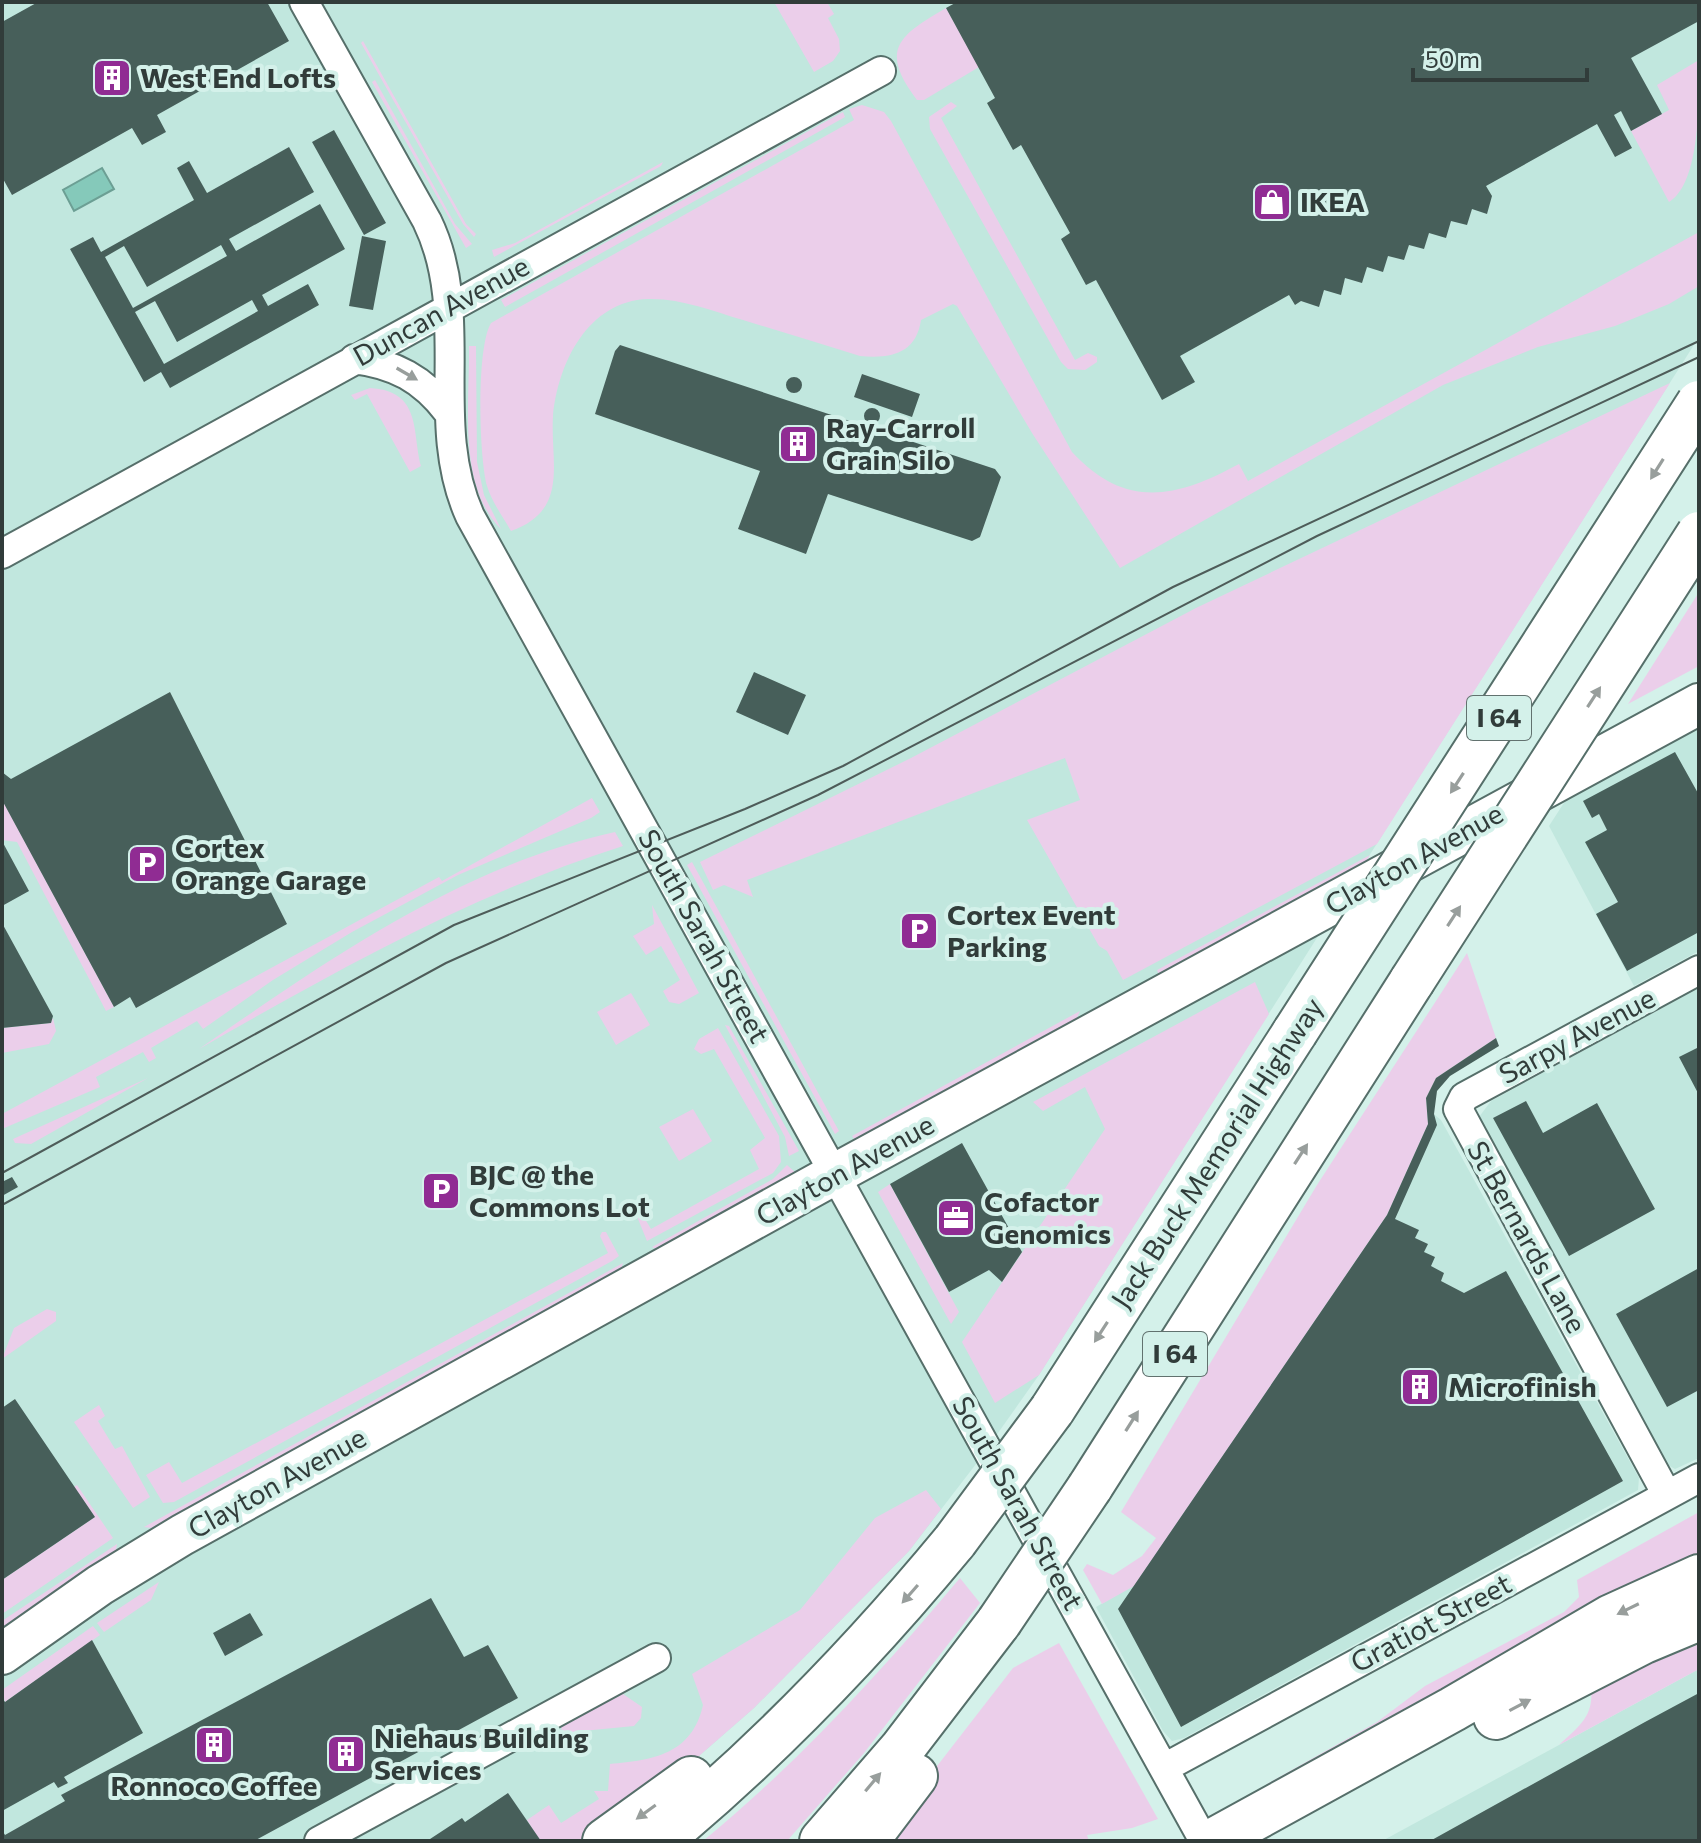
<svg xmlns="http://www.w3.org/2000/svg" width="1701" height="1843" viewBox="0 0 1701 1843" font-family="Commissioner,sans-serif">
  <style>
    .built { fill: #c1e7de }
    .green { fill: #ebceea }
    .water { fill: #85c9ba; stroke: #6c9f94; stroke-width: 2 }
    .building { fill: #475f5a; fill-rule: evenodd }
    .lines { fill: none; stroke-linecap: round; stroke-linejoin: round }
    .street-casing { stroke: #566f6a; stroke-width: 32 }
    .secondary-casing { stroke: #566f6a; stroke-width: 44 }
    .highway-casing { stroke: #566f6a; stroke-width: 48 }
    .street { stroke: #fff; stroke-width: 28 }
    .secondary { stroke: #fff; stroke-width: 40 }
    .highway { stroke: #fff; stroke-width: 44 }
    .tram { stroke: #4e5c59; stroke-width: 2 }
    .highway-bridge-casing { stroke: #566f6a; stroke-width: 48; stroke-linecap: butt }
    .highway-bridge { stroke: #fff; stroke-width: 44 }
    .oneway { fill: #989e9c }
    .labels { text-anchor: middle; stroke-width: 8; stroke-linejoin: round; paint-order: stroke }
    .shield { fill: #d4f1ea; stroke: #62726f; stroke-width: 2 }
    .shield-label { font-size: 26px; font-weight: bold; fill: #313c3a }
    .poi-label { font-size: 28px; font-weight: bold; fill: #313c3a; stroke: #d4f1ea; text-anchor: start }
    .street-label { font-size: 28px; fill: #313c3a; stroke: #d4f1ea }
  </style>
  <rect width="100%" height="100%" fill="#d4f1ea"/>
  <path class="built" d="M6,2h1693v335l-660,1038 -63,89 -67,87 -155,157 -55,48 -118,85h-579v-1837z
    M1699,725v226l-65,35 -85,-160 20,-31z
    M1699,988v470l-24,11 -9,-5 -187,-347 12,-16z
    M1425,1107l16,13 198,358 -1,12 -454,248 -12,3 -9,-10 -67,-124 38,-22 294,-461z
    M1699,1669v172h-317l177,-96z"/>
  <path class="green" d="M774,2h53l7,12 -6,4 11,21 1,12 -7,10 -19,11z
    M946,8l33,59 -55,33h-7c-39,-51 -17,-65 29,-92z
    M363,41l103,183 10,10 -2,3 -11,-13 -102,-181z
    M1699,60c0,37 2,123 -30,142l-38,-71 38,-21 -12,-25z
    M375,80l80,144 17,20 -6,4 -94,-166z
    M951,102l6,4 -16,12 134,242 13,-7 9,4v5l-12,8 -17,-1 -7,-7 -131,-233 -1,-12z
    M862,105l22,7 7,9 181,331c54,58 104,46 167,12l9,17 451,-249v54l-30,18 -54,22 -77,21 -95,38 -323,183 -88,-135 -75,-127 -4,-2 -32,16c-5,33 -29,39 -61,36 -39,-12 -78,-24 -117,-36 -31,-9 -62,-22 -95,-21 -60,2 -90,64 -95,117 -3,46 17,94 -42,115 -8,-14 -19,-29 -24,-45 -8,-29 -11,-138 4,-163l363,-203 -5,-11z
    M843,112l2,5 -340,190 -4,-7z
    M663,162l-2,4 -167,91 -2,-7 23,-7z
    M469,346h7l1,116 7,33 17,34c-44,-44 -31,-126 -32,-183z
    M1670,383l-293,461 -254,136 -16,-29 -8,-5 -72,-126 53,-20 -15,-42 -318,122 6,17 -29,-12 -11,5 -13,-28 211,-104 285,-150z
    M370,388c52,3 42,44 51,78l-11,6 -43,-78 -12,6 -4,-5z
    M1699,592v74l-71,38z
    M592,798l8,14 -9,6 -133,57 -106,57 -79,48 -70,49 -6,-8 -46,27 5,10 -7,4 -6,-10 -47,25 4,10 -98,42v-15l437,-237 3,4z
    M4,803l110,204 -8,4 -89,-169 -15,-2z
    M615,832l8,14c-151,48 -287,125 -424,203 127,-88 262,-183 416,-217z
    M1370,855l-5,8 -206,112 -2,-5z
    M692,862l147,269 -4,3 -148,-269z
    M652,905l47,88 -20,11 -10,-2 -6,-11 17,-11 -19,-34 -15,9 -13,-19 21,-12z
    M1467,953l29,85 -60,40 -10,20 2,26 -41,91 -253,371 -32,18 -19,-34 4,-6 26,11 29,-19 14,-18 -35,-26 196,-327z
    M1255,982l14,32 -230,361 -44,28 -33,-61 143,-213 -20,-42 -42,24 -10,-9z
    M631,993l19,32 -34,20 -19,-33z
    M1080,1011l-4,9 -208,114 -13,6 -3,-4z
    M53,1018l3,13 -7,13 -47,9v-25l49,-5z
    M725,1025l4,1 70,125 -10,5 -4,-19z
    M718,1028l61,108 2,26 -8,11 -126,68 -11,-27h6l9,15 108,-60 -9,-19 15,-12 -51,-89 -13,5 -7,-5 5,-10z
    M148,1078l-117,66 -16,-1 -2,-4z
    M693,1109l19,32 -33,20 -20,-34z
    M787,1165l9,8 -140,76 -4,-2 121,-68z
    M890,1184l69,128 -8,12 -73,-132z
    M602,1232h4l13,24 -7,5 -438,241 -11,1 -17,-28 23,-13 13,21 426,-230 -8,-17z
    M623,1263l-2,6 -470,259 -7,-1z
    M47,1309l9,3v9l-54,38 12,-31z
    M99,1405l6,11 -7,5 17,28 7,-3 28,51 -17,11 -59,-86z
    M77,1485l36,53 -111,76v-34l93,-63 -21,-30z
    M926,1490l15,19 -32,42 -155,157 -55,48 -118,85h-41l-13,-21 22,-15 12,18 38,-24 -5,-8h14l2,-27c44,-4 82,-10 93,-59l-11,-31 108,-64 75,-92z
    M1699,1512v52l-425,229 -7,-9 110,-62 48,-36 139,-74 15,-15 -2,-17z
    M117,1544l-1,6 -114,78v-7z
    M960,1578l20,25 -116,150 -77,88h-84c95,-78 178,-169 257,-263z
    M159,1582l-8,18 -47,32 -7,-9z
    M93,1626l7,9 -95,67 -3,-12z
    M1059,1643l99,176 -26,9 -45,7 2,6h-210l134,-173z
    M1699,1644v25l-140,76c20,-19 35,-28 32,-57z
    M623,1694l19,13 -1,11 -7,8 -72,7 -1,-7z"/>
  <path class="water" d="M102,168l12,21 -40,22 -11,-21z"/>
  <path class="building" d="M38,2h229l22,39 -132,74 9,17 -24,13 -10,-17 -120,67 -10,-18v-155z
    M957,2h742v19l-68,37 31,56 -31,17 -10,-20 -7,4 18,33 -17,9 -18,-33 -111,62 6,10 -5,18 -15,-5 -5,16 -16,-4 -5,17 -17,-5 -5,16 -15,-4 -5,15 -16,-4 -5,16 -16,-5 -5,16 -17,-5 -4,17 -17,-5 -5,17 -18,-6 -6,4 -6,-10 -109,61 15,26 -33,18 -66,-120 -10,5 -25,-46 9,-6 -49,-88 -8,5 -26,-47 8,-5 -49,-90z
    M334,130l52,93 -22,12 -52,-93z
    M289,147l25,45 -85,47 7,12 84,-47 25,45 -83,46 6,11 40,-22 11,21 -149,83 -9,-16 -17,10 -74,-133 23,-12 8,15 93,-52 -17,-32 12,-7 18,32zM221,245l6,11 -94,52 -28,-51 19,-11 23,41zM252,300l6,11 -94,53 -29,-52 20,-11 22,41z
    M362,236l24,5 -13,69 -24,-4z
    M620,345l375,124 6,8 -21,60 -8,4 -144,-47 -22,60 -68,-25 22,-58 -165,-57 20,-63z
    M862,374l58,20 -8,23 -58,-20z
    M786 385a8 8 0 1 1 16 0a8 8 0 1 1-16 0Z
    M864 416a8 8 0 1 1 16 0a8 8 0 1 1-16 0Z
    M754,672l52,23 -18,40 -52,-23z
    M170,692l117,232 -151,84 -6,-11 -16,10 -112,-207v-28l9,7z
    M1675,752l24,43v137l-72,39 -31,-57 22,-12 -33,-60 22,-12 -8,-16 -7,4 -9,-17z
    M2,841l27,50 -27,15z
    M2,923l51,93 -2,7 -49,5z
    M1496,1038l3,8 -49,30 -13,15 -3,23 3,11 -42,94 24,11 -4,8 13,6 -4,8 11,5 -4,9 13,7 -3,8 23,12 42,-22 117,210 -442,246 -63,-118 269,-394 41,-91 -2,-26 10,-20z
    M1699,1047v48l-20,-38z
    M1526,1101l17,32 54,-30 58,106 -86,47 -76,-138z
    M962,1143l60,109 -20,30 -13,-12 -40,22 -59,-108z
    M12,1177l6,10 -16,9v-14z
    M1699,1268v122l-32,17 -51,-93z
    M15,1399l80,118 -93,63v-172z
    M431,1598l33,59 24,-12 30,53 -264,143h-252v-11l3,5 60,-34 -4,-6z
    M250,1613l13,22 -38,21 -12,-23z
    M92,1640l51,93 -79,44 4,6 -10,5 -4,-6 -52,29v-113l3,4z
    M1699,1693v148h-269l215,-119z
    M508,1793l33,48h-114l35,-23 3,4z"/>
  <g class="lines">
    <defs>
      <path id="street" d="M304,2l123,219c46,94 0,200 43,295l734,1325
        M354,359c41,5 69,20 94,53
        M2,554l879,-483
        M1667,1495l-209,-386 6,-12 235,-127
        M1164,1768l535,-290
        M319,1841l337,-183"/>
      <path id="secondary" d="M2,1654l98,-69 82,-50 653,-361 864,-470"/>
      <path id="highway" d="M1052,1410l243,-378
        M1090,1487l322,-506
        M1496,1717l148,-76 55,-23
        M605,1841l86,-62
        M659,1841c109,-90 206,-191 296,-300
        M822,1841l79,-91 98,-128
        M866,1841l49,-65
        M1213,1841l240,-132 158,-92 88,-40"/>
    </defs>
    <use href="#street" class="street-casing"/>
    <use href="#secondary" class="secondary-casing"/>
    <use href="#highway" class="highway-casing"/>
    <use href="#street" class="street"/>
    <use href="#secondary" class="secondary"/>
    <use href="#highway" class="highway"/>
    <path class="tram" d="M2,1173l452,-248 291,-116 98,-43 330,-179 526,-246
      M2,1205l444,-242 372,-168 499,-259 382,-179"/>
    <defs>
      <path id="highway-bridge" d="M1412,981l287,-447
        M1295,1032l404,-629
        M955,1541l97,-131
        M999,1622l91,-135"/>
    </defs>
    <use href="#highway-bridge" class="highway-bridge-casing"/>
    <use href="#highway-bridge" class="highway-bridge"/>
  </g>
  <defs><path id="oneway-solid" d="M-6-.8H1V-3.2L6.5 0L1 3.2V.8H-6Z" transform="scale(2)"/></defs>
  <g class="oneway">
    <use href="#oneway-solid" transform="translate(407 374) rotate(30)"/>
    <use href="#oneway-solid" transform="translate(1657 469) rotate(122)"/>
    <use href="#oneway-solid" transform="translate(1594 697) rotate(-57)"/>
    <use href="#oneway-solid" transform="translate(1457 783) rotate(123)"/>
    <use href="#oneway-solid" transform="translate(1454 916) rotate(-57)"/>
    <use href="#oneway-solid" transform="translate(1301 1154) rotate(-57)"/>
    <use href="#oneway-solid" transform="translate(1101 1332) rotate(123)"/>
    <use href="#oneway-solid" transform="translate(1132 1421) rotate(-58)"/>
    <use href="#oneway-solid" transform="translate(910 1594) rotate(131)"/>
    <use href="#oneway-solid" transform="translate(1628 1609) rotate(154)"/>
    <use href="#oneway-solid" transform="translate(1520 1705) rotate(-28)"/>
    <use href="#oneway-solid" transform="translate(873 1782) rotate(-50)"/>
    <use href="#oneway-solid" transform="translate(646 1812) rotate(144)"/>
  </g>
  <defs>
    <symbol id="building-square" viewBox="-11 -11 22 22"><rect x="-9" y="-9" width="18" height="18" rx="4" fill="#902c93" stroke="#d4f1ea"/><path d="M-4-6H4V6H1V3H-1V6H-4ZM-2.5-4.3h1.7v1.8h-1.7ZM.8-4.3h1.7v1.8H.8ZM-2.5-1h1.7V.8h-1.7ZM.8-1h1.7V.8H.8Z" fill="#fff"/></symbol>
    <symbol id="shop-square" viewBox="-11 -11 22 22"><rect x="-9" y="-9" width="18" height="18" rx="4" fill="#902c93" stroke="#d4f1ea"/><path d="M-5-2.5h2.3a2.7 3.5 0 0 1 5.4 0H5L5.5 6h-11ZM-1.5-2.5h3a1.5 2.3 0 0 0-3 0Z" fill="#fff"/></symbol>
    <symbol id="parking-square" viewBox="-11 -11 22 22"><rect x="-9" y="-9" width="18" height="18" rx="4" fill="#902c93" stroke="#d4f1ea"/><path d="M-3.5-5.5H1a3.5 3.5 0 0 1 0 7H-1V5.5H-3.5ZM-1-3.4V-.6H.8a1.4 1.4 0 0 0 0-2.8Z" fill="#fff"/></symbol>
    <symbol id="office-square" viewBox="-11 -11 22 22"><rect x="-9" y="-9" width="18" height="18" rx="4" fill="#902c93" stroke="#d4f1ea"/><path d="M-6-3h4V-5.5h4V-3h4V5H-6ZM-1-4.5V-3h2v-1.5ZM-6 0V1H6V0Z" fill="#fff"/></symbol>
  </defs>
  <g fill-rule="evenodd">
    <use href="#building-square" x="90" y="56" width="44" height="44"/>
    <use href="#shop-square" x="1250" y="180" width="44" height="44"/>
    <use href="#building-square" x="776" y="422" width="44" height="44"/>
    <use href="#parking-square" x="125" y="842" width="44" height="44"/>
    <use href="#parking-square" x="897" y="909" width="44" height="44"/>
    <use href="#parking-square" x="419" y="1169" width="44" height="44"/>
    <use href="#office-square" x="934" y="1196" width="44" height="44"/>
    <use href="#building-square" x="1398" y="1365" width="44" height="44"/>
    <use href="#building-square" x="192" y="1723" width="44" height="44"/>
    <use href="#building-square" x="324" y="1732" width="44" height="44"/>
  </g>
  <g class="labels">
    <g class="shield">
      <rect x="1467" y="696" width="64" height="44" rx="6"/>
      <rect x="1143" y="1332" width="64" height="44" rx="6"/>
    </g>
    <g class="shield-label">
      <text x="1499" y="727">I 64</text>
      <text x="1175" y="1363">I 64</text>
    </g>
    <g class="poi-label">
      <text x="140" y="88">West End Lofts</text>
      <text x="1300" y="212">IKEA</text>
      <text x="826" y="438">Ray-Carroll<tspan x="826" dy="32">Grain Silo</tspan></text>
      <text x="175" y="858">Cortex<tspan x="175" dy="32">Orange Garage</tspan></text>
      <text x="947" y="925">Cortex Event<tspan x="947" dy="32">Parking</tspan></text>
      <text x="469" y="1185">BJC @ the<tspan x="469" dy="32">Commons Lot</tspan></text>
      <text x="984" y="1212">Cofactor<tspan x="984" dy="32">Genomics</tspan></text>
      <text x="1448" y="1397">Microfinish</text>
      <text x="374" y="1748">Niehaus Building<tspan x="374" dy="32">Services</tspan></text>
      <text x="214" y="1796" text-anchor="middle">Ronnoco Coffee</text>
    </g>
    <g class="street-label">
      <text transform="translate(441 311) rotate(-29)" y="10">Duncan Avenue</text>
      <text transform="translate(1414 859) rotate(-29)" y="10">Clayton Avenue</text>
      <text transform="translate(704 936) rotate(61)" y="10">South Sarah Street</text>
      <text transform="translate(1577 1036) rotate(-28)" y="10">Sarpy Avenue</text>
      <text transform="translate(1217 1153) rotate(-57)" y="10">Jack Buck Memorial Highway</text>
      <text transform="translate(845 1170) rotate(-29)" y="10">Clayton Avenue</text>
      <text transform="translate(1527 1237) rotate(61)" y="10">St Bernards Lane</text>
      <text transform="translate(277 1483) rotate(-29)" y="10">Clayton Avenue</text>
      <text transform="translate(1018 1503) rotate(61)" y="10">South Sarah Street</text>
      <text transform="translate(1431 1623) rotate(-28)" y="10">Gratiot Street</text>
    </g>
  </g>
  <rect width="1701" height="1843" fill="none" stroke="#313c3a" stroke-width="8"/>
  <path d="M1413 68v12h174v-12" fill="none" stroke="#313c3a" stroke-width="4"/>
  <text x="1425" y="68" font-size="24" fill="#313c3a" stroke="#d4f1ea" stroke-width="6" paint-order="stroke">50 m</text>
</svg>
